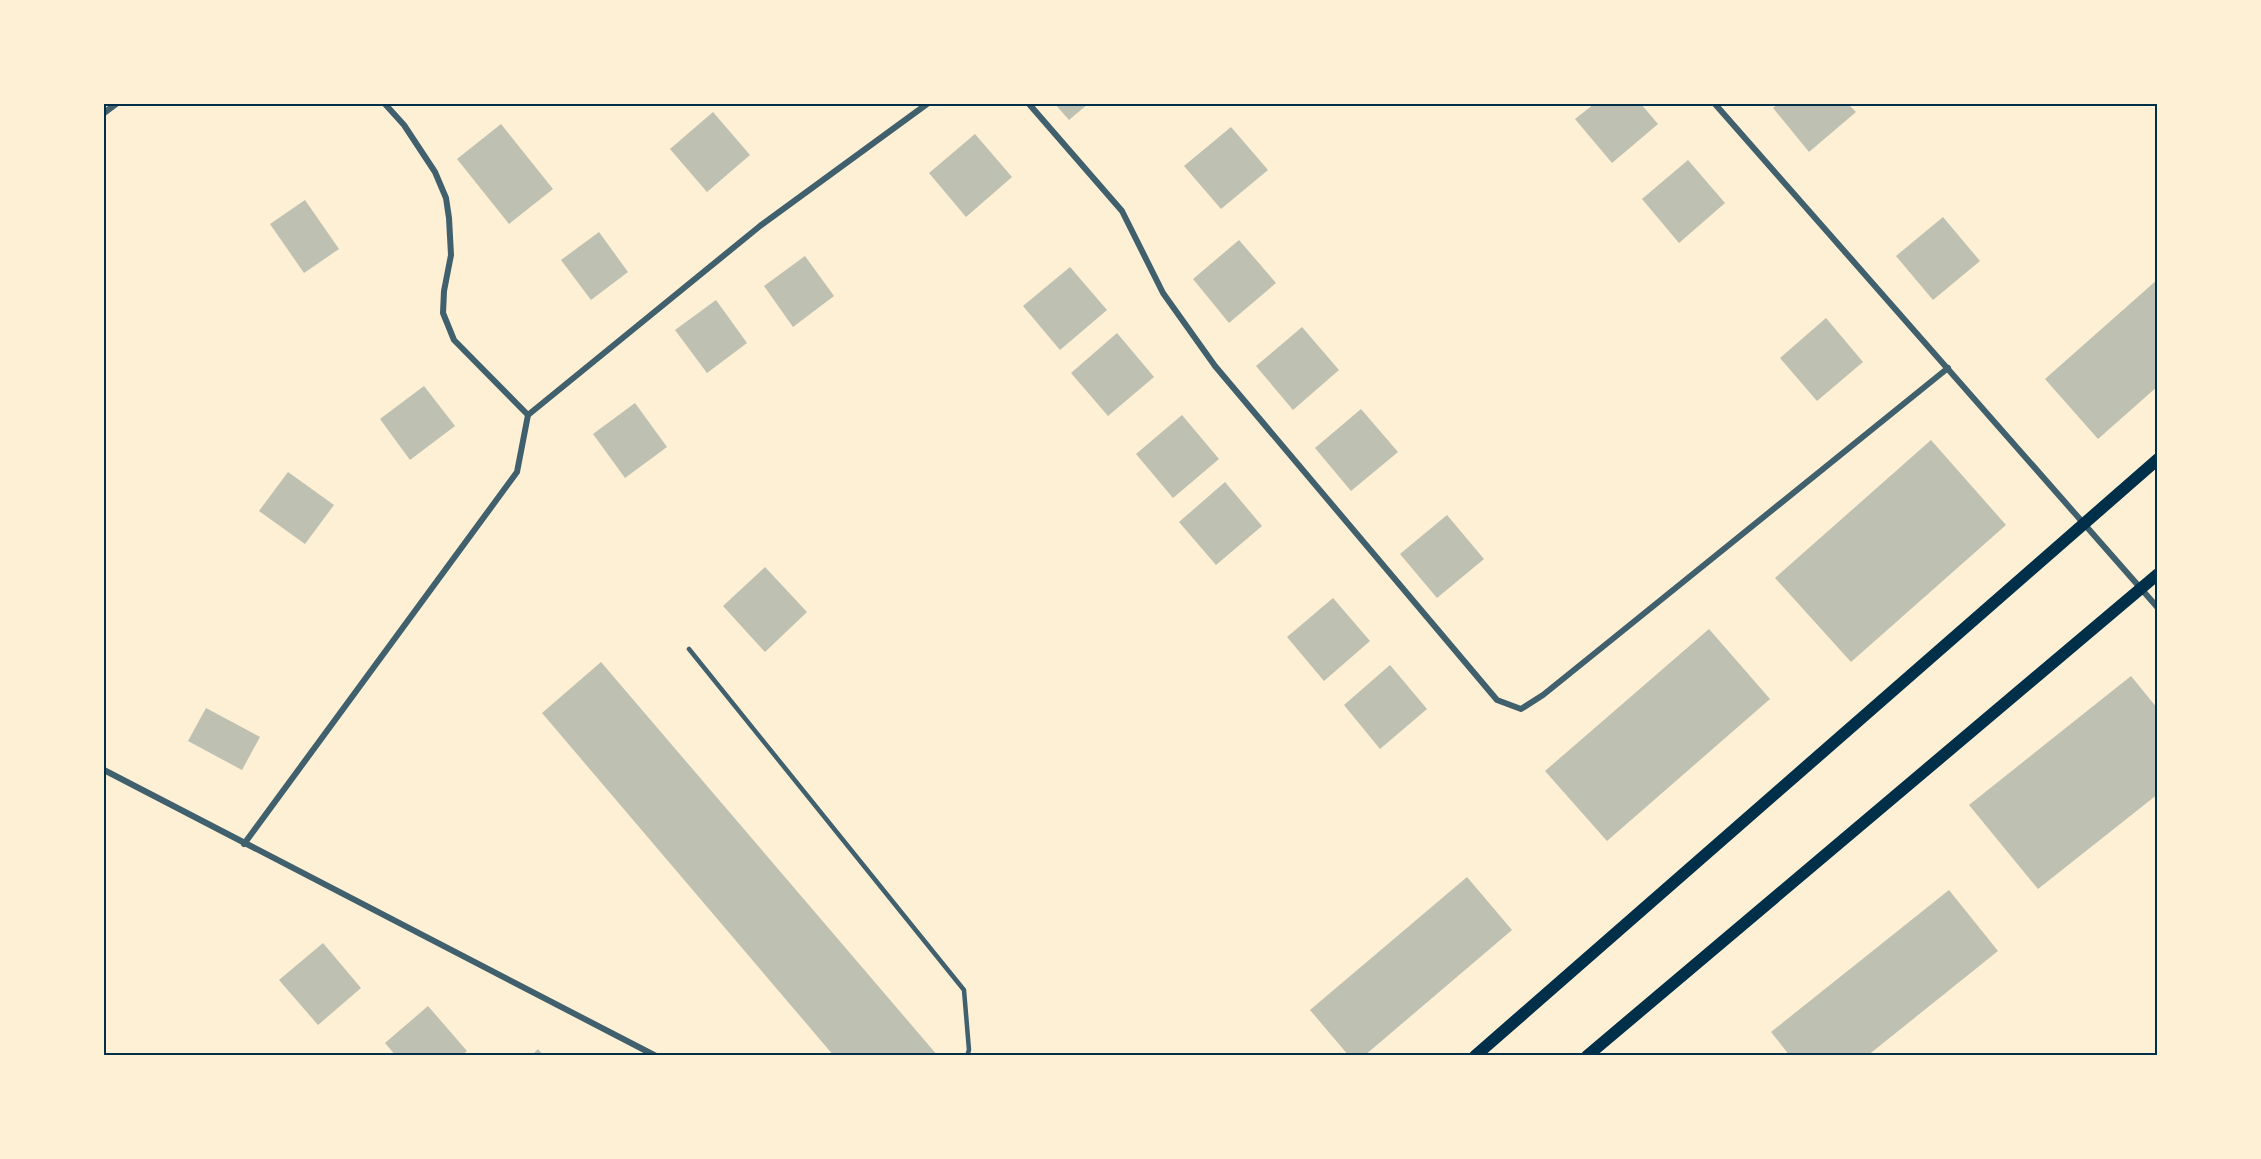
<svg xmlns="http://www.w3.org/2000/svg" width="2261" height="1159" viewBox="0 0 2261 1159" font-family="'PT Sans Narrow',sans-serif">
  <rect width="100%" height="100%" fill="#fdf0d5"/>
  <!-- building -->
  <g fill="#bec0b2">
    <polygon points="1055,104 1088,104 1069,120"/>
    <polygon points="1594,104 1641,104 1658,124 1612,163 1575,119"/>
    <polygon points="1778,104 1848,104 1856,112 1809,152 1773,108"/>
    <polygon points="713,112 750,155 707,192 670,149"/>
    <polygon points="501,124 553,189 509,224 457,159"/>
    <polygon points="1231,127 1268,170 1221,209 1184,166"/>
    <polygon points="975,134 1012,177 966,217 929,173"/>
    <polygon points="1688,160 1725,203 1679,243 1642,199"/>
    <polygon points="305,200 339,249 304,273 270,224"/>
    <polygon points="1943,217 1980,261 1933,300 1896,256"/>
    <polygon points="599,232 628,272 591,300 561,260"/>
    <polygon points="1239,240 1276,283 1229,323 1193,279"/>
    <polygon points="805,256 834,296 793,327 764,286"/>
    <polygon points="1070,267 1107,310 1060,350 1023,306"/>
    <polygon points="2158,279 2158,386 2098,439 2045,379"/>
    <polygon points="716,300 747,343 707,373 675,330"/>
    <polygon points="1826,318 1863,362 1817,401 1780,358"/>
    <polygon points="1302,327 1339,370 1293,410 1256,366"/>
    <polygon points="1117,333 1154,377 1108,416 1071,373"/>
    <polygon points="424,386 455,426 410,460 380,419"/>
    <polygon points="635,403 667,447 625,478 593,434"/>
    <polygon points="1361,409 1398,452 1351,491 1315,448"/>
    <polygon points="1182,415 1219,459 1173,498 1136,454"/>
    <polygon points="1931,440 2006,525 1851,662 1775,578"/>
    <polygon points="288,472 334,505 305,544 259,511"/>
    <polygon points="1225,482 1262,526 1216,565 1179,522"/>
    <polygon points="1447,515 1484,559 1437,598 1400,554"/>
    <polygon points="765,567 807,612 765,652 723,606"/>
    <polygon points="1333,598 1370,641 1324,681 1287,637"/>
    <polygon points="1709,629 1770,699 1607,841 1545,771"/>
    <polygon points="601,662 938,1056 834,1056 542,713"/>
    <polygon points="1390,665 1427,709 1380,749 1344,705"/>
    <polygon points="2131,676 2158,709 2158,794 2038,889 1969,805"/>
    <polygon points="206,708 260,737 242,770 188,741"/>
    <polygon points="1467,877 1512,930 1364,1056 1349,1056 1310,1010"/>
    <polygon points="1949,890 1998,951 1867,1056 1790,1056 1771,1032"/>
    <polygon points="323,943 361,988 318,1025 279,980"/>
    <polygon points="428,1006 467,1051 461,1056 396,1056 385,1043"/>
    <polygon points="538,1049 544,1056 531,1056"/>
  </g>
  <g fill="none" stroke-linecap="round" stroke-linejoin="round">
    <!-- service -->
    <polyline stroke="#3f606c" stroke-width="4.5" points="689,649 964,990 969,1050 967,1056"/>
    <!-- minor -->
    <g stroke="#3f606c" stroke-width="6">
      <polyline points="385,104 404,125 435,172 446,198 449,218 451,255 444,291 443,313 454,340 528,415"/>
      <polyline points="1029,104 1122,211 1163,293 1215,366 1497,700 1521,709 1543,695 1610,641 1948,368"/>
      <polyline points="1715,104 2158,608"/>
      <polyline points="104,113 116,104"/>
      <polyline points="104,770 656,1056"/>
      <polyline points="244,844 517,472 528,415 760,226 927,104"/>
    </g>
    <!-- secondary -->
    <g stroke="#003049" stroke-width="12">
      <polyline points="1475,1056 2158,459"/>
      <polyline points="1587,1056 2158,574"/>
    </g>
  </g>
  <!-- border -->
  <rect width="2261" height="1159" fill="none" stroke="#fdf0d5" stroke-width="210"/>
  <rect x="105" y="105" width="2051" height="949" fill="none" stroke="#003049" stroke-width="2"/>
</svg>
